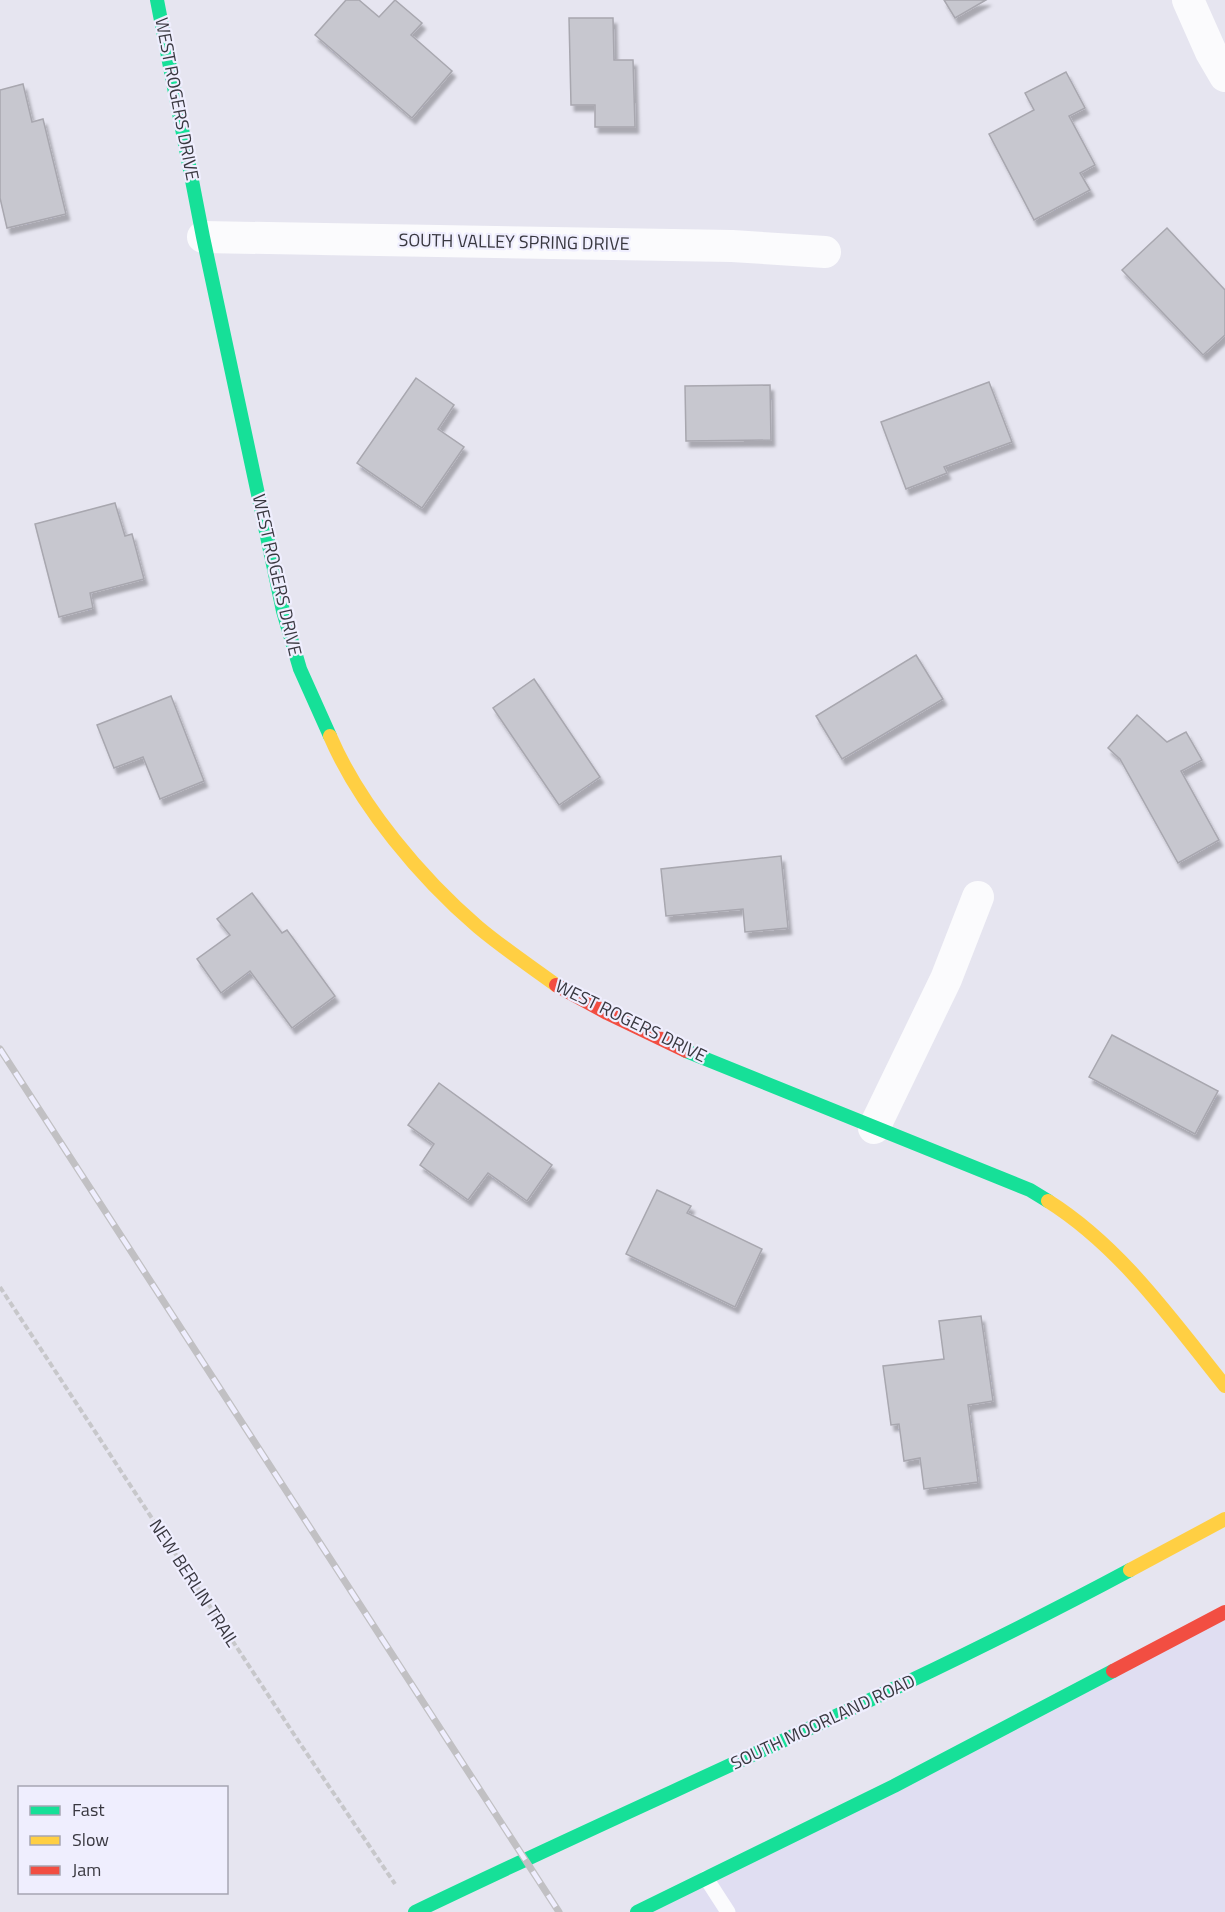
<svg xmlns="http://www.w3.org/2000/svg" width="1225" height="1912" viewBox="0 0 1225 1912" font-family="'Titillium Web',sans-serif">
  <defs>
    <filter id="shadow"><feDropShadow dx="3.5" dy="6" stdDeviation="1.5" flood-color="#0004"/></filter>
  </defs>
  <rect width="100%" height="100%" fill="#e6e5f0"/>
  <!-- built -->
  <polygon fill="#e0def2" points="1225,1612 1225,1912 637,1912"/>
  <!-- building -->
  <g fill="#c7c7cf" stroke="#a8a7af" stroke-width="1.5" filter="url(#shadow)">
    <polygon points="346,0 359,0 379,17 395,0 422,23 411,35 452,71 412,118 315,35"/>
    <polygon points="944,0 986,0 955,18"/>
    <polygon points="569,18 613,18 614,60 633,60 635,127 595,127 595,105 571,105"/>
    <polygon points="1066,72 1085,108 1069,116 1095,165 1080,173 1090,190 1034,220 989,134 1034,110 1025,93"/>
    <polygon points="23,84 32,122 43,119 66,214 7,228 0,198 0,90"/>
    <polygon points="1167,228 1225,290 1225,335 1203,355 1122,270"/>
    <polygon points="416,378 454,405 438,429 464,447 422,508 357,463"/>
    <polygon points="989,382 1012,442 944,467 947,473 906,489 881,422"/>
    <polygon points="770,385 771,440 686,441 685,386"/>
    <polygon points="115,503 125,536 132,534 144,579 90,593 93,608 59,617 35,524"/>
    <polygon points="916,655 943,699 842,759 816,716"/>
    <polygon points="534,679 600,777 559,805 493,708"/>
    <polygon points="171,696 204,781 160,799 143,757 114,768 97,725"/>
    <polygon points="1137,715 1167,742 1186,732 1202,760 1181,771 1219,840 1178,863 1120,759 1108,748"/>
    <polygon points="781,856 788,928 745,932 743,909 666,916 661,869"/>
    <polygon points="252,893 282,933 287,930 335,996 292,1028 250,971 221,993 197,959 230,935 217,919"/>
    <polygon points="1112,1035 1218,1091 1195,1134 1089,1077"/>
    <polygon points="439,1083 552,1165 527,1201 488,1173 468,1200 420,1165 434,1144 408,1125"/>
    <polygon points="657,1190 691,1206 687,1213 762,1249 735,1307 626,1254"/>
    <polygon points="981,1316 993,1401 968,1405 978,1482 924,1489 920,1458 904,1461 899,1424 891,1425 883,1366 944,1359 939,1321"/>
  </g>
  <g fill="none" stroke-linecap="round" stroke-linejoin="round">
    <!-- path -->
    <polyline stroke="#c7c7ca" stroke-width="4" stroke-dasharray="6 3" stroke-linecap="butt" points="0,1287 299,1742 395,1884"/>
    <!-- lane -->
    <polyline stroke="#fbfbfd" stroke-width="15" points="706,1878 728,1912"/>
    <!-- street -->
    <g stroke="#fbfbfd" stroke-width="32">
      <polyline points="1188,0 1211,52 1225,76"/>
      <polyline points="203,237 732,246 825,252"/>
      <polyline points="874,1128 946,979 978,897"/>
    </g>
    <!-- fast -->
    <g stroke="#16e098" stroke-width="14">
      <polyline points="157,0 203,237 283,611 300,669 330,736"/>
      <polyline points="686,1051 1030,1190 1048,1201"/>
      <path d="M415 1912C653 1797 897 1695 1130 1570"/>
      <polyline points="637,1912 894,1786 1113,1671"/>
    </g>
    <!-- slow -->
    <g stroke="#ffcf43" stroke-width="14">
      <path d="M330 736C360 806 421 878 478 927 503 948 530 966 556 985"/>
      <path d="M1048 1201C1121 1247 1172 1320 1225 1386"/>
      <polyline points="1130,1570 1225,1519"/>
    </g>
    <!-- jam -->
    <g stroke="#f24e42" stroke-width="14">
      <polyline points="556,985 607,1013 686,1051"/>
      <polyline points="1113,1671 1225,1612"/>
    </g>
    <!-- rail casing -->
    <g stroke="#c1c0c3" stroke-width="7">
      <polyline id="rail" points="0,1049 559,1912"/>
    </g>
    <!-- rail -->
    <use href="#rail" stroke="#efeefe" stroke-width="4.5" stroke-dasharray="14" stroke-linecap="butt"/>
  </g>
  <g text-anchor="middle" stroke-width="4.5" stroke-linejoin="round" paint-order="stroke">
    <!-- street labels -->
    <g font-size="18" fill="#393840" stroke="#efeefe">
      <text transform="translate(177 99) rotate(79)" y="6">WEST ROGERS DRIVE</text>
      <text transform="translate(514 242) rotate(1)" y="6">SOUTH VALLEY SPRING DRIVE</text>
      <text transform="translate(277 575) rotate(77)" y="6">WEST ROGERS DRIVE</text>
      <text transform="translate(631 1021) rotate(26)" y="6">WEST ROGERS DRIVE</text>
      <text transform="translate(194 1583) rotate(57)" y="6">NEW BERLIN TRAIL</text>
      <text transform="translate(823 1722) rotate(-25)" y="6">SOUTH MOORLAND ROAD</text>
    </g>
  </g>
  <!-- legend -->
  <rect x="18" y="1786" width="210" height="108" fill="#efeefe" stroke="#a6a5b2" stroke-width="1.5"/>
  <rect x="30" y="1806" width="30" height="9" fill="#16e098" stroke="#a6a5b2" stroke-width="1.5"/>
  <text x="72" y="1816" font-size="18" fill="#393840">Fast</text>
  <rect x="30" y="1836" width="30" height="9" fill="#ffcf43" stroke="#a6a5b2" stroke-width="1.5"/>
  <text x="72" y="1846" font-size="18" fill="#393840">Slow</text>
  <rect x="30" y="1866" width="30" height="9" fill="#f24e42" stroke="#a6a5b2" stroke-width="1.5"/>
  <text x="72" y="1876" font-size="18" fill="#393840">Jam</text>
</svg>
